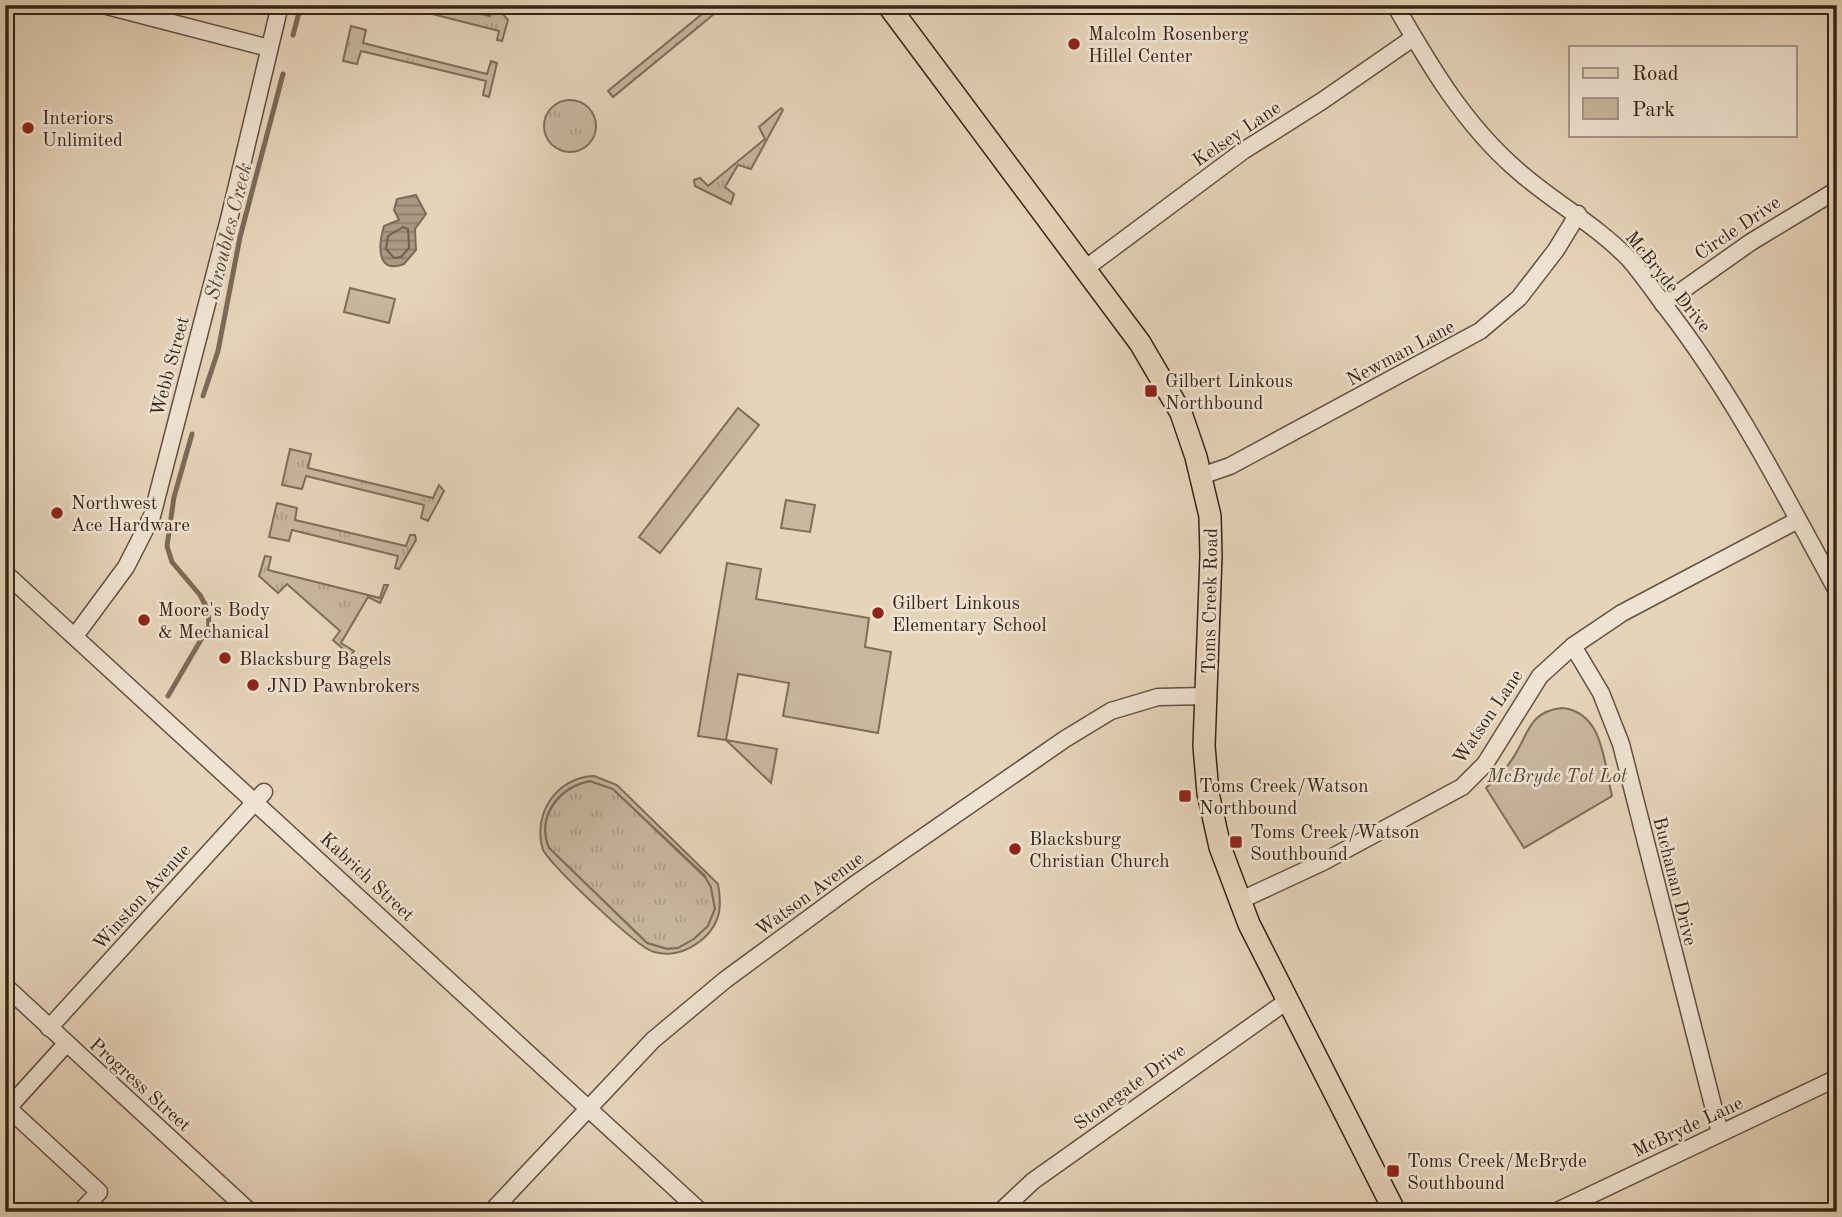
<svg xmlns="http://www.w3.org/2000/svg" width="1842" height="1217" viewBox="0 0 1842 1217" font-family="'Old Standard TT',serif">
  <defs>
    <pattern id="grass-tufts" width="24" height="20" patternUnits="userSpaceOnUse" patternTransform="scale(1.75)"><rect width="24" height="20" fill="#c8b69e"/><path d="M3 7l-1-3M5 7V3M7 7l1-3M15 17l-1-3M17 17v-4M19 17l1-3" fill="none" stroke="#ac9c87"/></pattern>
    <pattern id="water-rules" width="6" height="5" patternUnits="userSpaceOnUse" patternTransform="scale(1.75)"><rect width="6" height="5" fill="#aa9883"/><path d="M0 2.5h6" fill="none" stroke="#8b7c6a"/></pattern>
  </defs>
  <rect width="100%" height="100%" fill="#e6d4ba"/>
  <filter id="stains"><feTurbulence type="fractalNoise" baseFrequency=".00286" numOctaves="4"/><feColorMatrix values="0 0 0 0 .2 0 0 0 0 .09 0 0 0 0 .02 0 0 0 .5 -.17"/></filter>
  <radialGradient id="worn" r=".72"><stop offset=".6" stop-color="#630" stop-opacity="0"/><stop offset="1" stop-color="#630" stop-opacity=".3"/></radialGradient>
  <!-- grass -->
  <g fill="url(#grass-tufts)" stroke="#7f6d5a" stroke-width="2">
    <polygon points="397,5 444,5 490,16 495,5 508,20 502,41 497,40 499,31"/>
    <polygon points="713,5 725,5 613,97 608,91"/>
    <polygon points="351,26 366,30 363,43 487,74 491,61 497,63 489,97 483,95 486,81 361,51 357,64 343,61"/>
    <circle cx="570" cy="126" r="26"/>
    <polygon points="781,108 783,110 751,169 738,165 725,187 734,194 731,204 695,186 694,180 700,178 708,186 765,139 759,127"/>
    <polygon points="290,449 311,454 308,468 433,498 439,485 444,491 428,521 421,518 424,505 306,476 302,489 282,485"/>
    <polygon points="277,503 297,508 295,520 406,546 410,535 415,535 416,540 399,569 395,568 398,556 292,530 289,541 269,537"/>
    <polygon points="265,556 271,557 268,570 380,598 384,585 388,585 380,603 368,597 341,643 354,651 351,656 333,640 340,631 287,584 278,593 259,576"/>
    <polygon points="726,740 777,749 771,783"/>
    <path d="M590 781 613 789 707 879 711 887 715 909 708 926 694 939 678 948 667 949 647 943 549 848C536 816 559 788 590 781Z"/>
  </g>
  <!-- park -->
  <g fill="#c8b69e" stroke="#7f6d5a" stroke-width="2" fill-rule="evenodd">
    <polygon points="350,288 395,299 389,323 344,312"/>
    <polygon points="738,408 759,425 660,553 639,537"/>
    <polygon points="786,500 815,505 810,532 781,528"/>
    <polygon points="727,563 761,569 756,599 869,618 865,647 891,652 878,733 783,716 789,683 738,674 726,740 698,736"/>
    <path d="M1562 708C1604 712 1604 764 1612 796L1524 848 1486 788C1497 778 1509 766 1516 753 1529 731 1531 711 1562 708Z"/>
    <path d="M594 776 617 785 718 884C722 906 721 922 704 938 689 951 673 957 654 952 636 947 554 868 543 850 532 815 556 777 594 776ZM590 781 613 789 704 875 711 887 715 909 708 926 694 939 678 948 667 949 647 943 549 848C536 817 558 787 590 781Z"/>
  </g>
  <!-- water -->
  <path fill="url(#water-rules)" stroke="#7c6a58" stroke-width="2" d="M416 195 426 214 415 229 416 250 404 264C375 275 379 243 384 226L399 220 394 210 397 199Z"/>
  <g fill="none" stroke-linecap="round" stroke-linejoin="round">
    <!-- shore -->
    <polygon stroke="#705e4d" stroke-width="2" points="403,227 408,229 409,248 401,257 394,258 386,249 388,236"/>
    <!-- stream -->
    <g stroke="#7c6a58" stroke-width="5">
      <polyline points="293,35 301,5"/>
      <polyline points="203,396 218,351 240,237 283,74"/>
      <polyline points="168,696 209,626 208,610 200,595 172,562 167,546 174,497 192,434"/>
    </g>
    <!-- minor casing -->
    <g stroke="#625040" stroke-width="19">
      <g id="minor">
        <polyline points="103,5 269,48"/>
        <path d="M1395 5C1430 66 1464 124 1517 170 1553 202 1595 224 1629 259 1643 275 1655 293 1668 310 1735 397 1784 494 1837 591"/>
        <polyline points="1086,268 1243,151 1322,101 1413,38"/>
        <polyline points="1663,304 1751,242 1837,190"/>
        <polyline points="1201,476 1230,466 1480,331 1519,298 1556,250 1578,214"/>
        <polyline points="5,573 701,1212"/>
        <polyline points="75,636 126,567 152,516 229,219 280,5"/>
        <polyline points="1573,646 1601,693 1621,744 1720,1133"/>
        <polyline points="1239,901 1323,862 1462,787 1485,764 1540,676 1573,646 1622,613 1798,520"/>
        <polyline points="5,986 250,1212"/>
        <polyline points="49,1028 264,792"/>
        <polyline points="66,1044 8,1108 99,1192 80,1212"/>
        <polyline points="491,1212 653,1040 725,980 861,880 1065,739 1111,711 1158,697 1207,696"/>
        <polyline points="1000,1212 1033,1181 1287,1001"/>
        <polyline points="1555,1212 1837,1078"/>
      </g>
    </g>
    <!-- major casing -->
    <g stroke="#362417" stroke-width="24">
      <polyline id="major" points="888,5 1140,343 1181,413 1196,457 1210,516 1211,556 1204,746 1208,793 1220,847 1249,924 1395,1212"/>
    </g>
    <!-- minor -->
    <use href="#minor" stroke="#efe3d2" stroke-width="16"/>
    <!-- major -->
    <use href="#major" stroke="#e6d4ba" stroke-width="21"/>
  </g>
  <!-- markers -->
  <g fill="#8f2418" stroke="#efe3d2" stroke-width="2.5">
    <circle cx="1074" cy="44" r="7"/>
    <circle cx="28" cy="128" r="7"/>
    <rect x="1144" y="384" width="14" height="14" rx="3.5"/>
    <circle cx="57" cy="513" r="7"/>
    <circle cx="878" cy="613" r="7"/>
    <circle cx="144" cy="620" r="7"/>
    <circle cx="225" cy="658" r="7"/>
    <circle cx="253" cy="685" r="7"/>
    <rect x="1178" y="789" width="14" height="14" rx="3.5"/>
    <rect x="1229" y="835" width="14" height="14" rx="3.5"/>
    <circle cx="1015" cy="849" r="7"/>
    <rect x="1386" y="1164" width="14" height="14" rx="3.5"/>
  </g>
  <g text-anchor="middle" stroke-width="5" stroke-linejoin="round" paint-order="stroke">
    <!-- poi labels -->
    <g font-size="19" fill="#362417" stroke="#efe3d2" text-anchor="start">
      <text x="1088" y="40">Malcolm Rosenberg<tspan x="1088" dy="22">Hillel Center</tspan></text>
      <text x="42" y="124">Interiors<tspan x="42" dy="22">Unlimited</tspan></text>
      <text x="1165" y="387">Gilbert Linkous<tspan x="1165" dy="22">Northbound</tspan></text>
      <text x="71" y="509">Northwest<tspan x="71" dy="22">Ace Hardware</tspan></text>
      <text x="892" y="609">Gilbert Linkous<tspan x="892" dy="22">Elementary School</tspan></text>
      <text x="158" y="616">Moore's Body<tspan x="158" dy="22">&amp; Mechanical</tspan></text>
      <text x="239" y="665">Blacksburg Bagels</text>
      <text x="267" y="692">JND Pawnbrokers</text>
      <text x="1199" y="792">Toms Creek/Watson<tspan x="1199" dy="22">Northbound</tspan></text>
      <text x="1250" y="838">Toms Creek/Watson<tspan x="1250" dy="22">Southbound</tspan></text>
      <text x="1029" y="845">Blacksburg<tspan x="1029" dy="22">Christian Church</tspan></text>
      <text x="1407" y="1167">Toms Creek/McBryde<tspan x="1407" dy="22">Southbound</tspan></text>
    </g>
    <!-- street labels -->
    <g font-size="19" fill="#362417" stroke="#efe3d2">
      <text transform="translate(1236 133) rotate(-34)" y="7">Kelsey Lane</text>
      <text transform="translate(1737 227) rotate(-34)" y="7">Circle Drive</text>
      <text transform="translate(1669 281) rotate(51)" y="7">McBryde Drive</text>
      <text transform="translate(1400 352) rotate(-28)" y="7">Newman Lane</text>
      <text transform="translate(169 366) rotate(-75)" y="7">Webb Street</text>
      <text transform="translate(1209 601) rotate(-89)" y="7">Toms Creek Road</text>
      <text transform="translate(1487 716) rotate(-56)" y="7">Watson Lane</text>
      <text transform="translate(368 876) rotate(43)" y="7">Kabrich Street</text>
      <text transform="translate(1676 881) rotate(76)" y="7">Buchanan Drive</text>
      <text transform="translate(809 893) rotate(-36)" y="7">Watson Avenue</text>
      <text transform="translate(141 896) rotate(-48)" y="7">Winston Avenue</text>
      <text transform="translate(141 1084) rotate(42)" y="7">Progress Street</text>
      <text transform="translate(1129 1086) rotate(-36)" y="7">Stonegate Drive</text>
      <text transform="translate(1687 1126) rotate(-25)" y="7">McBryde Lane</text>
    </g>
    <!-- park labels -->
    <g font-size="19" font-style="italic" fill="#5a4839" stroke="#efe3d2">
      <text x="1557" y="782">McBryde Tot Lot</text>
    </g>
    <!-- water labels -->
    <g font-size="21" font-style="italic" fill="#594737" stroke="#efe3d2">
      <text transform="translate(228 231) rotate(-76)" y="7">Stroubles Creek</text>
    </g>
  </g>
  <!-- margin -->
  <rect width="1842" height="1217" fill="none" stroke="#e6d4ba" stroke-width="28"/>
  <rect x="7" y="7" width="1828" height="1203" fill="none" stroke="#362417" stroke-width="3.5"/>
  <rect x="14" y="14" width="1814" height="1189" fill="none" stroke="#362417" stroke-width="2"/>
  <!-- legend -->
  <rect x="1569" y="46" width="228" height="91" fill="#efe3d2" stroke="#a59787" stroke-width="2"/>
  <rect x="1583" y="68" width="35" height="10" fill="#e6d4ba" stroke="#a59787" stroke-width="2"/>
  <text x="1632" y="80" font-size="21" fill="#362417">Road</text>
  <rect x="1583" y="98" width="35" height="21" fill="#c8b69e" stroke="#a59787" stroke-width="2"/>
  <text x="1632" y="116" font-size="21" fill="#362417">Park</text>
  <rect width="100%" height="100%" filter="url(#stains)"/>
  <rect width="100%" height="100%" fill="url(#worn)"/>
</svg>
